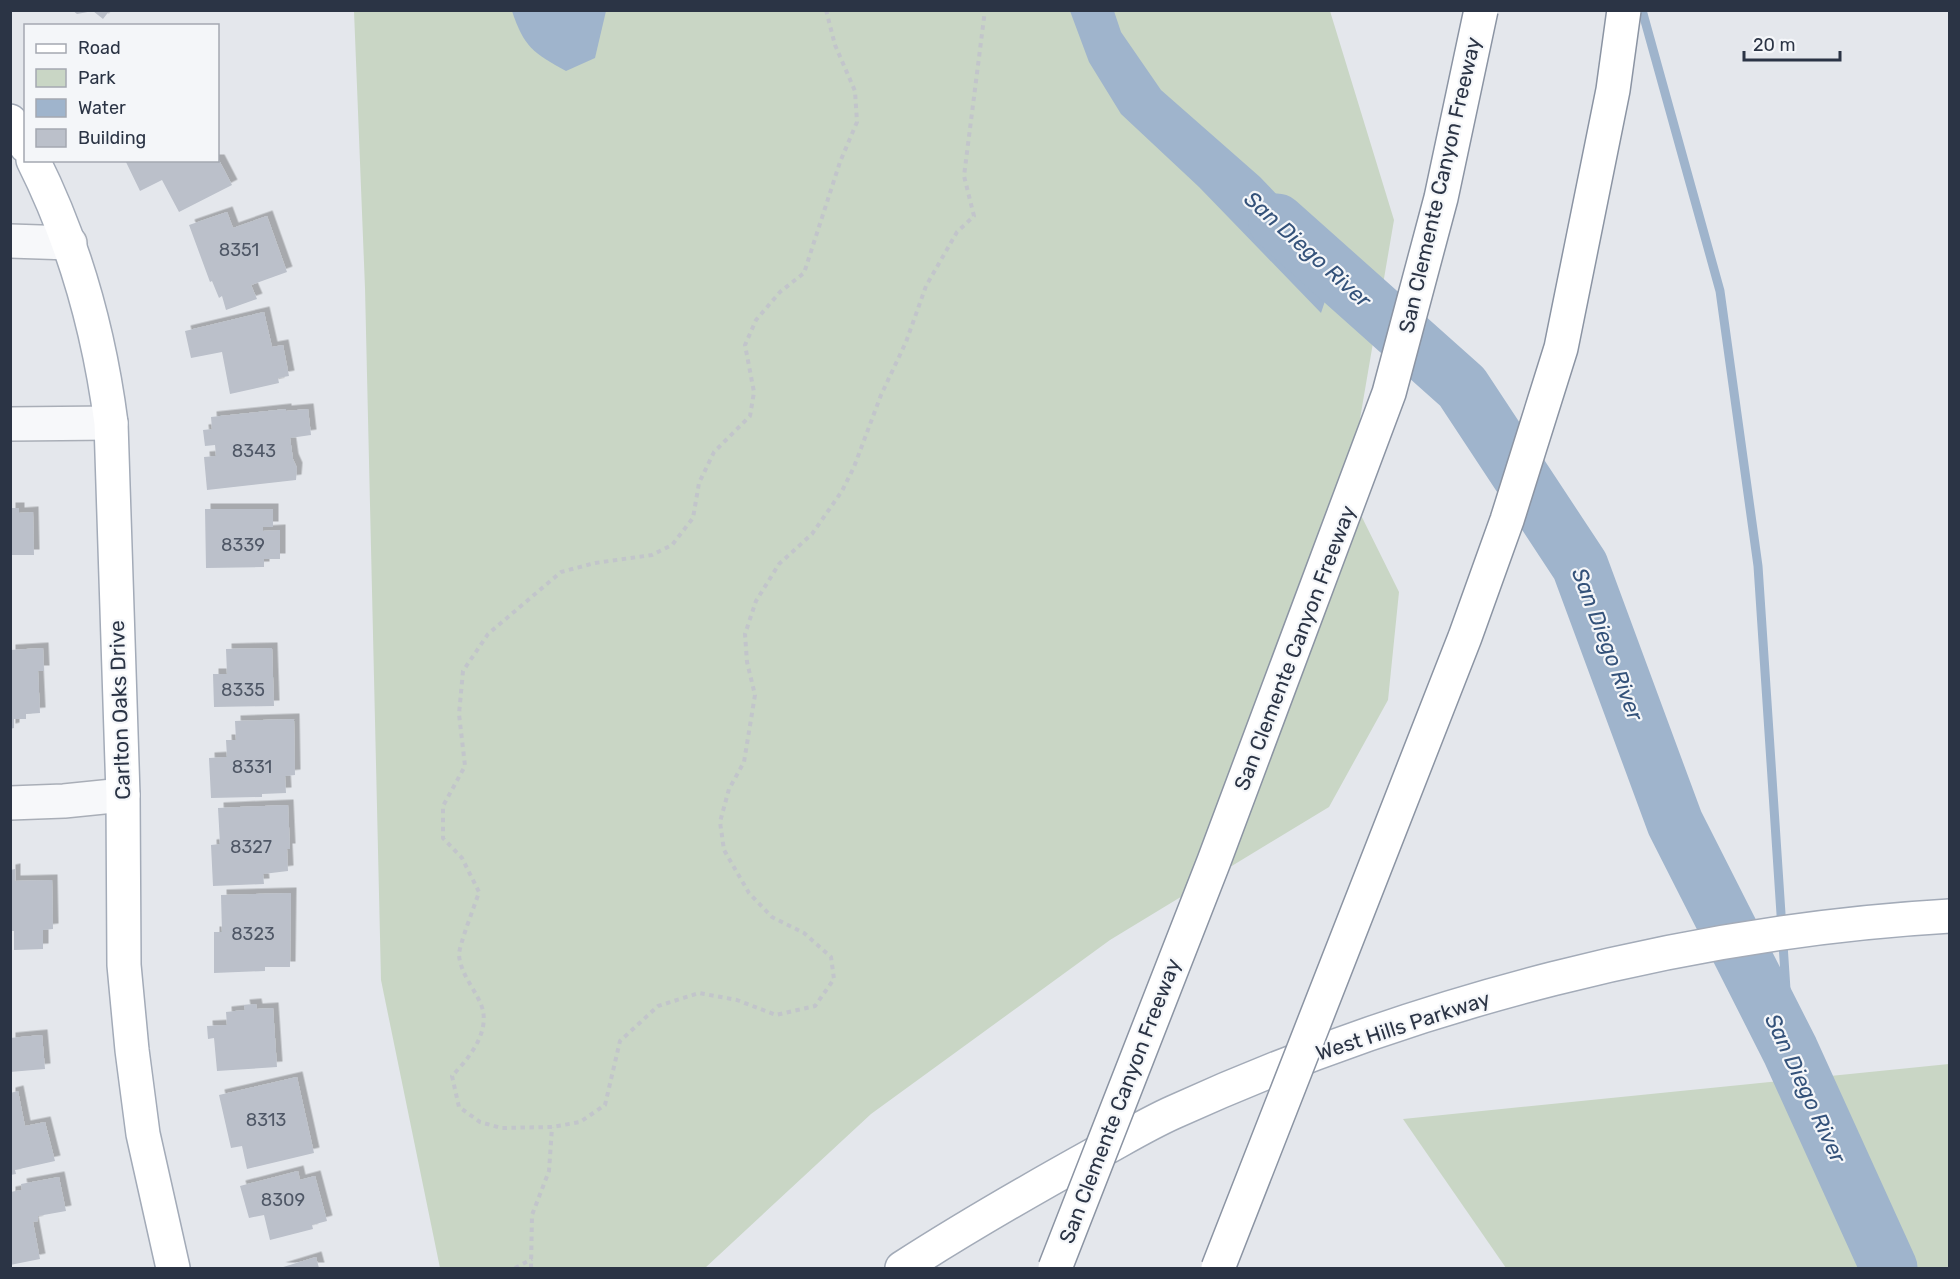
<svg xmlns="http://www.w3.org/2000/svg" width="1960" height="1279" viewBox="0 0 1960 1279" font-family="Rubik,sans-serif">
  <defs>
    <filter id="shadow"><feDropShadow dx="5.5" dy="-5.5" stdDeviation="0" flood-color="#0004"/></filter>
  </defs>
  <rect width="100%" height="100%" fill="#e4e7ec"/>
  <!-- green -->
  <g fill="#c9d6c5">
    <polygon points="354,11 1330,11 1394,220 1348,489 1399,592 1388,700 1329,807 1110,940 871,1114 705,1268 440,1268 381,980 365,288"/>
    <polygon points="1949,1064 1949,1268 1506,1268 1403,1119"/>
  </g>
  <!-- water -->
  <g fill="#9fb4cc">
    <path d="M512 11H606L595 58 566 71C533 53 524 47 512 11Z"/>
    <polygon points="1070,11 1114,11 1121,32 1161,90 1260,177 1339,259 1321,313 1199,187 1121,114 1089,62"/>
  </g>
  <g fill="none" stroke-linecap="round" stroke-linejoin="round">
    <!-- stream -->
    <polyline stroke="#9fb4cc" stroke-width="9" points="1642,10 1720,291 1758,566 1790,1050"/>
    <!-- river -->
    <polyline stroke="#9fb4cc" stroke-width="57" points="1277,222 1462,387 1580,566 1675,823 1790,1050 1889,1268"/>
  </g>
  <!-- building -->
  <g fill="#bbc0ca" filter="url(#shadow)">
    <polygon points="72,10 110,10 103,19 93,11 77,14"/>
    <polygon points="125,160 219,160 232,185 179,212 162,180 140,191"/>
    <polygon points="227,212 233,228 267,216 287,272 251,285 257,299 226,310 222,296 219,298 212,281 210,282 189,225"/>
    <polygon points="264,312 272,347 283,345 289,376 278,378 279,383 230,394 222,352 191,358 185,331"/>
    <polygon points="286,409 286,411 308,409 311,435 290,438 293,459 297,468 296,480 207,490 204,457 216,456 215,445 205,446 203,430 212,429 211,417"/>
    <polygon points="10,508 19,508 19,513 33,512 34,555 10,555"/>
    <polygon points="205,509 273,509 273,527 263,527 263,531 280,530 280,559 264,559 264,567 206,568"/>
    <polygon points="43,648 44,671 38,671 40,713 26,714 26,719 14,719 14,728 10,729 10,650"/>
    <polygon points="272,648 274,706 214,707 213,674 227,674 226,649"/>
    <polygon points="294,719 295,775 285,776 286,793 262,794 262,797 211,798 209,758 227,757 226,740 236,740 235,721"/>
    <polygon points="288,805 290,849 287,849 288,871 263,874 264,884 213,886 211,845 220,844 218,808"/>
    <polygon points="15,869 15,881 52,880 53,929 43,930 43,949 14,950 14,931 10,931 10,870"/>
    <polygon points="291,893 290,967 265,967 265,971 214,973 214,932 222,932 221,895"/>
    <polygon points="256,1004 257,1009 273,1008 277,1067 217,1071 214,1038 208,1039 207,1026 227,1025 226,1012 245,1010 244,1005"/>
    <polygon points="42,1035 45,1069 10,1072 10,1038"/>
    <polygon points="297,1077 314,1153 247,1169 242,1146 231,1148 219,1095"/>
    <polygon points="18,1091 25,1126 45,1122 55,1161 15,1170 16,1174 10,1175 10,1093"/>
    <polygon points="298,1171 300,1180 315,1176 327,1221 312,1225 313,1229 270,1240 264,1215 249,1218 240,1186"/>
    <polygon points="59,1177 66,1211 38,1216 38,1221 33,1222 40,1259 10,1265 10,1192 22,1190 21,1184"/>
    <polygon points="316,1257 319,1268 280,1268"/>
  </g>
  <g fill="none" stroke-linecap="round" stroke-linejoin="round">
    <!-- minor casing -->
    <g stroke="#a9aeb7" stroke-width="36">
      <g id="minor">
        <polyline points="10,241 70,243"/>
        <polyline points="10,424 111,423"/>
        <polyline points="10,803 64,801 123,795"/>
      </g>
    </g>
    <!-- major casing -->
    <g stroke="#a3abb8" stroke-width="36">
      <g id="major">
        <polyline points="10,121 26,146"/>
        <path d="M33 160C75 244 99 330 111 423L123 795 124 965 132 1050 143 1134 173 1268"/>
        <path d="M902 1268C964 1228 1030 1190 1095 1154 1121 1140 1147 1124 1174 1112 1413 1003 1687 931 1950 916"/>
      </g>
    </g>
    <!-- path -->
    <g stroke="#c2c5cb" stroke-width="4" stroke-dasharray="4.5 4.5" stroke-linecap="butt">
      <path d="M826 10 835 45 855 91 857 122 840 162 804 273 780 292 756 320 745 345 754 392 750 416 714 452 699 483 693 518 672 545 652 555 595 563 561 572 488 634 463 671 459 714 465 766 443 806V838L462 858 479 892C475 905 459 945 459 955 461 977 479 993 483 1011 488 1036 467 1060 452 1076L459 1107 480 1122 501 1128 552 1127 580 1122 605 1105 620 1041 658 1006 699 993 737 1000 776 1015 815 1006 834 979 831 957 804 933 772 917 749 893 724 850 720 822 729 789 744 762 755 695 747 662 745 634 756 601 779 564 812 534 842 491 854 467 881 395 906 342 926 286 957 232 974 216 964 176 985 10"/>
      <polyline points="515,1268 532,1259"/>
      <polyline points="531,1268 532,1215 549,1171 552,1127"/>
    </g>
    <!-- minor -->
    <use href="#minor" stroke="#f7f8fa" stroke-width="33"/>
    <!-- major -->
    <use href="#major" stroke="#fff" stroke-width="33"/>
    <!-- highway-bridge casing -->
    <g stroke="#8b94a3" stroke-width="36" stroke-linecap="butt">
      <g id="highway-bridge">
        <polyline points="1055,1268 1214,861 1389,393 1441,198 1481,10"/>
        <polyline points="1218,1268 1465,637 1507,520 1561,348 1613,90 1624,10"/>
      </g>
    </g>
    <!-- highway-bridge -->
    <use href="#highway-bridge" stroke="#fff" stroke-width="33"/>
  </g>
  <g text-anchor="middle" stroke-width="4.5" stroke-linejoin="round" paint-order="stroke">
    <!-- number labels -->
    <g font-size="18" fill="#4f5766">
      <text x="239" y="256">8351</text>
      <text x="254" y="457">8343</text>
      <text x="243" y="551">8339</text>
      <text x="243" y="696">8335</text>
      <text x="252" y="773">8331</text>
      <text x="251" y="853">8327</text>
      <text x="253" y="940">8323</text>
      <text x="266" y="1126">8313</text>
      <text x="283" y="1206">8309</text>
    </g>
    <!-- street labels -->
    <g font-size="21" fill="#2b3445" stroke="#f4f6f9">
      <text transform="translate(1440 185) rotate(-77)" y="7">San Clemente Canyon Freeway</text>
      <text transform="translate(1295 648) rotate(-69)" y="7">San Clemente Canyon Freeway</text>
      <text transform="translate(120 710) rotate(-92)" y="7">Carlton Oaks Drive</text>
      <text transform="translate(1403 1026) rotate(-18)" y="7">West Hills Parkway</text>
      <text transform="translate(1120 1101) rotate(-69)" y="7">San Clemente Canyon Freeway</text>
    </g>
    <!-- water labels -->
    <g font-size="22" font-style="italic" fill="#34527a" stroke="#f4f6f9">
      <text transform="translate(1308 249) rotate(42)" y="8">San Diego River</text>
      <text transform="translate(1608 644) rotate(69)" y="8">San Diego River</text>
      <text transform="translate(1806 1088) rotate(65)" y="8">San Diego River</text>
    </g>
  </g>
  <!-- border -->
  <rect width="1960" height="1279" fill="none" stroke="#2b3445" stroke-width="24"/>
  <!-- legend -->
  <rect x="24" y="24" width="195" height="138" fill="#f4f6f9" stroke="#a4a8b1" stroke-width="1.5"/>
  <rect x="36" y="44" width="30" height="9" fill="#ffffff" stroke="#a4a8b1" stroke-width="1.5"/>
  <text x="78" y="54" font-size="18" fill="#2b3445">Road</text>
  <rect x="36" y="69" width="30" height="18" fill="#c9d6c5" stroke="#a4a8b1" stroke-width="1.5"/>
  <text x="78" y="84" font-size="18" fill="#2b3445">Park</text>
  <rect x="36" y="99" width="30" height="18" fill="#9fb4cc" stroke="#a4a8b1" stroke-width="1.5"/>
  <text x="78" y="114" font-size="18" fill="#2b3445">Water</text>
  <rect x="36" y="129" width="30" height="18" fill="#bbc0ca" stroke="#a4a8b1" stroke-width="1.5"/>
  <text x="78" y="144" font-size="18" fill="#2b3445">Building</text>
  <!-- scale -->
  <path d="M1744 51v9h96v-9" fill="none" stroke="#2b3445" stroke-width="3"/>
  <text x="1753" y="51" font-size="18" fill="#2b3445" stroke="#f4f6f9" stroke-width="4.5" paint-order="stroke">20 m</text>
</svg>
